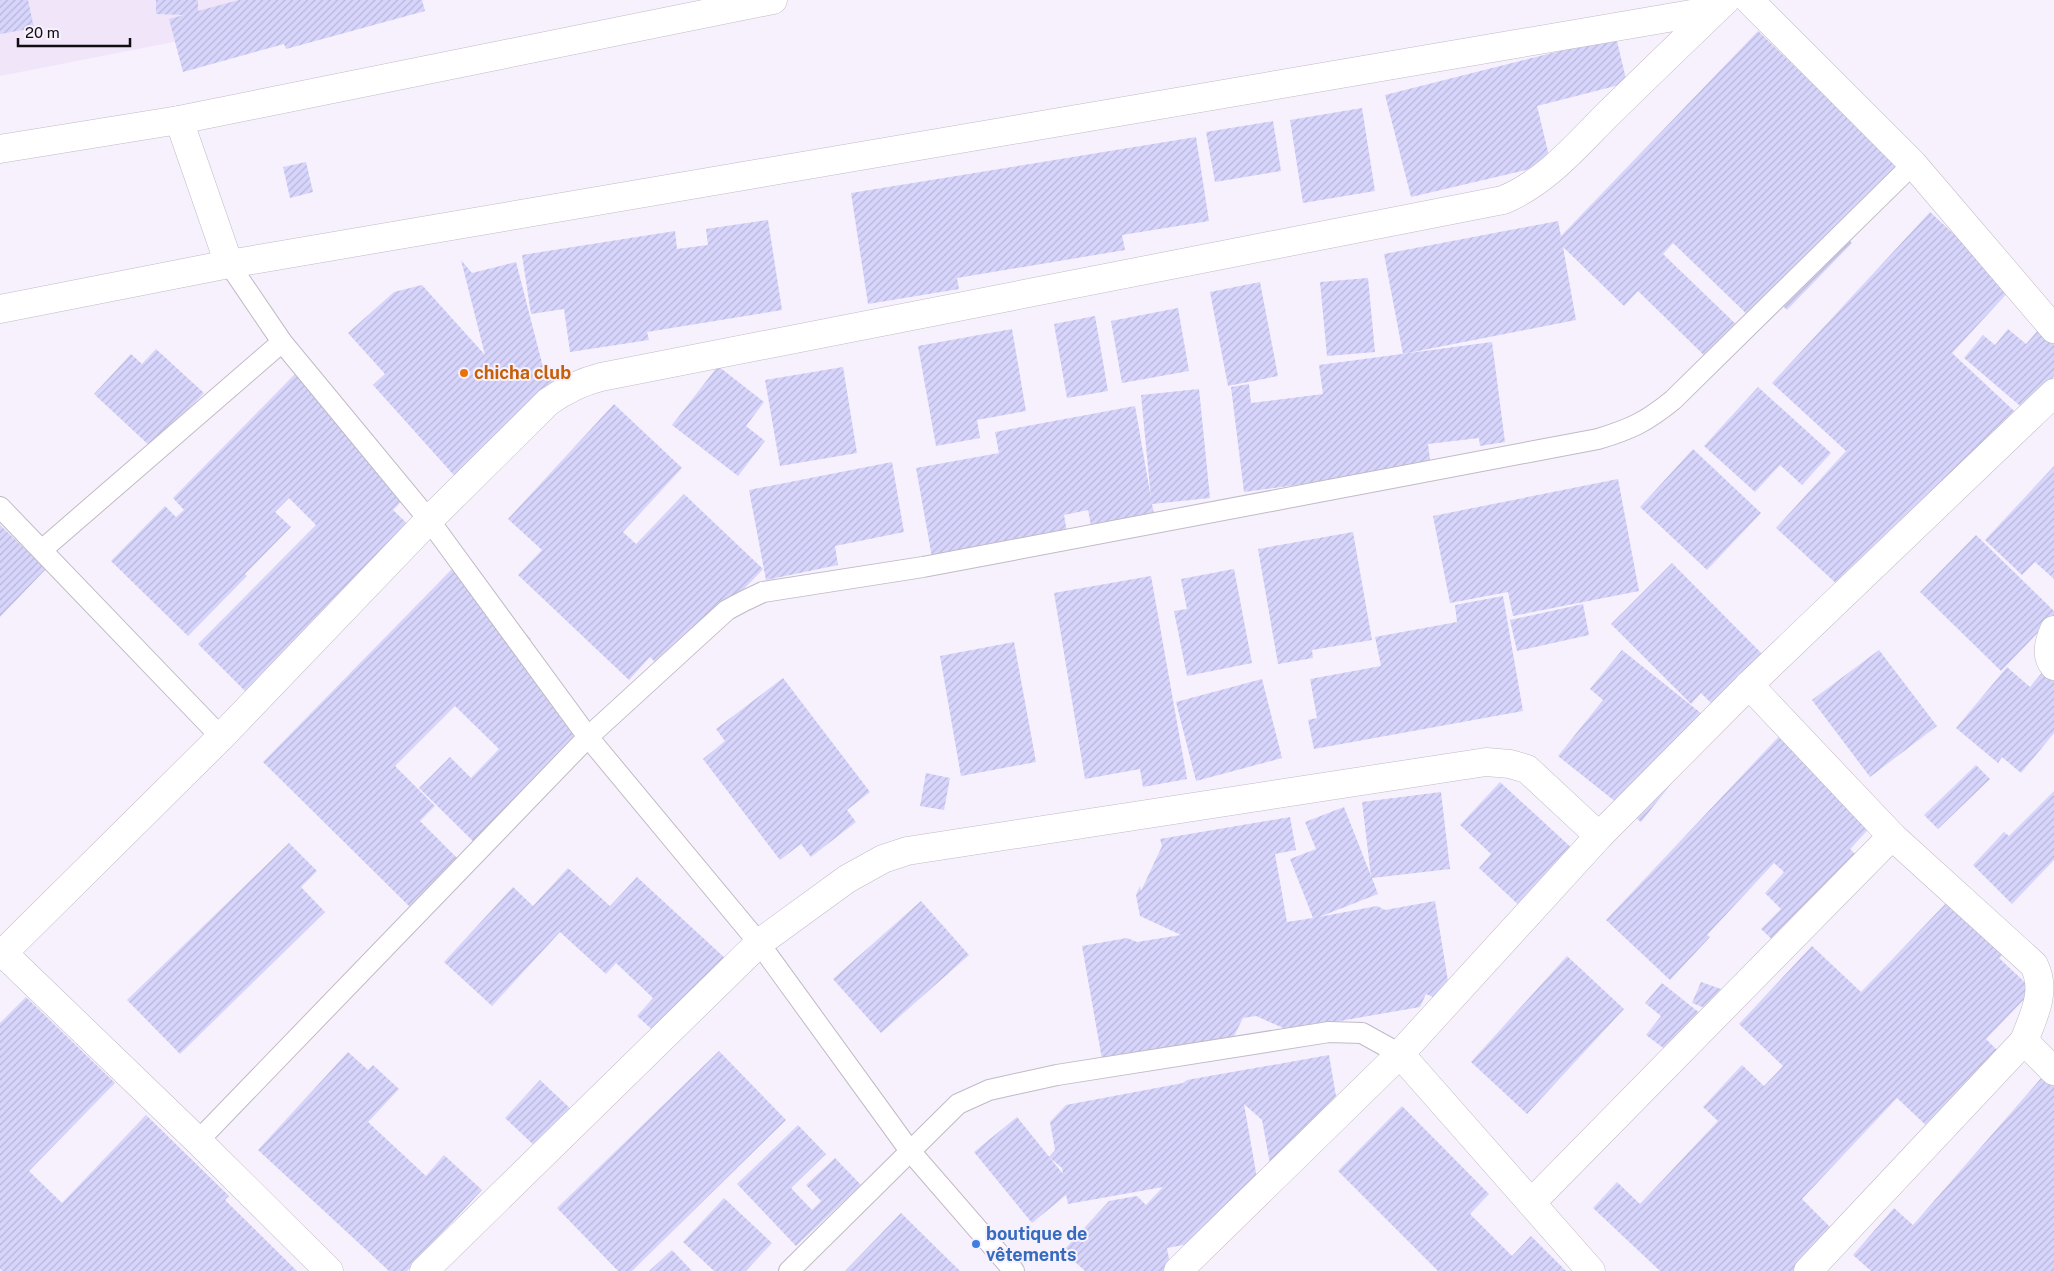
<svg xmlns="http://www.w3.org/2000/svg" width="2054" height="1271" viewBox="0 0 2054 1271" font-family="'Public Sans',sans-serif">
  <defs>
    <pattern id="building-hatch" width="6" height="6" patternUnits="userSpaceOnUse" patternTransform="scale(1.25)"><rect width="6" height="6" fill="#d7d5fc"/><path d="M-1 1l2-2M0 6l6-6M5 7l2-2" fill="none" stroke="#b8b6d7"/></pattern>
  </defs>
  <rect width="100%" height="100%" fill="#f7f0fd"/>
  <!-- built -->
  <polygon fill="#f0e5f9" points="0,0 387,0 0,76"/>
  <!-- building -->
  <g fill="url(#building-hatch)">
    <polygon points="0,0 28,0 34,28 0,34"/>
    <polygon points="156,0 198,0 198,11 239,0 422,0 425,11 286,49 284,44 183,72 169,19 184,15 156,14"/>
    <polygon points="1758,31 1910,178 1850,241 1852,243 1787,310 1774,297 1752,319 1673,243 1663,254 1743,331 1712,363 1638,291 1624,306 1563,247 1576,320 1403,354 1384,254 1558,221 1561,236"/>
    <polygon points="1616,37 1627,83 1537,106 1551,164 1411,197 1385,95"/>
    <polygon points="1362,108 1375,191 1303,203 1290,120"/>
    <polygon points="1273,121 1281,171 1215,182 1206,132"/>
    <polygon points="1196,137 1209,221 1122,235 1125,250 957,278 959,289 868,304 851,193"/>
    <polygon points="306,162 313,192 290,198 283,167"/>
    <polygon points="1930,212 2012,288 1952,353 2026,422 1853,599 1776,528 1846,451 1772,383"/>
    <polygon points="768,220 782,310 647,332 649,340 570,352 564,309 531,314 522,255 675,231 677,249 708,245 706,229"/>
    <polygon points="461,260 472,273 516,262 544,371 560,389 460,482 373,385 385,374 348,333 394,292 422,285 485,355"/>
    <polygon points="1368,278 1375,352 1327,356 1320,282"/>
    <polygon points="1260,282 1278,376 1228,386 1210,292"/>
    <polygon points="1178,308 1189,371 1122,383 1111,321"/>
    <polygon points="1095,316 1108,391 1067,398 1054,324"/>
    <polygon points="1012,329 1026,411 977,420 980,438 936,446 918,346"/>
    <polygon points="2008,329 2026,344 2039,329 2054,342 2054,376 2025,410 1964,358 1983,335 1995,345"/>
    <polygon points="1492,342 1505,442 1480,446 1479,438 1428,444 1431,467 1244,492 1231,387 1249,384 1251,403 1323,394 1319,365"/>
    <polygon points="156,349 204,393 152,448 94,394 131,354 142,364"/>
    <polygon points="718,366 764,402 746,426 765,441 738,476 672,425"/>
    <polygon points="843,367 857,453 780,466 765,380"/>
    <polygon points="296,373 413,489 393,510 416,532 250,696 198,644 316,525 289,498 275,512 291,527 245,574 247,576 188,636 111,561 165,506 176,517 184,510 173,498"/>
    <polygon points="1758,387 1831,453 1802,485 1780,465 1755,492 1704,446"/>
    <polygon points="1199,389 1210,498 1152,504 1155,518 1092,530 1088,510 1064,515 1068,538 933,563 916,468 999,453 995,432 1135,406 1151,498 1141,395"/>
    <polygon points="614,404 682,468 623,532 636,544 684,494 763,569 665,672 650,657 629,680 518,575 542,550 508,519"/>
    <polygon points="1693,449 1761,513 1707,570 1640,507"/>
    <polygon points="892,462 904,532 835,546 838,565 766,580 749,490"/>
    <polygon points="2054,466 2054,579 2035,562 2022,575 1985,540"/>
    <polygon points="1618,479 1639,591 1513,616 1508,592 1450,603 1433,516"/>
    <polygon points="0,525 46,569 0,617"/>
    <polygon points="1353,532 1372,640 1312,650 1313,658 1278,664 1258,549"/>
    <polygon points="1976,535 2054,611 2054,616 2001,671 1920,592"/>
    <polygon points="1672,563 1776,668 1726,718 1701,693 1691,704 1611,624"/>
    <polygon points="456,565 531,639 521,648 590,734 479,847 419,788 450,757 471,778 499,749 455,706 395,766 435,806 420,821 457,858 410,907 263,762"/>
    <polygon points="1234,569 1252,663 1187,676 1174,611 1187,609 1181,579"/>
    <polygon points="1151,576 1187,779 1143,787 1140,769 1085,779 1054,593"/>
    <polygon points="1503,596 1523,711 1314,749 1308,720 1317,718 1310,679 1381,666 1375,637 1457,622 1455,605"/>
    <polygon points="1583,604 1589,635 1517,651 1510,620"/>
    <polygon points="1014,642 1036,762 961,776 940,656"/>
    <polygon points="1622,650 1717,726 1641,822 1558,756 1603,700 1590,689"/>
    <polygon points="1879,650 1937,726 1870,777 1812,700"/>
    <polygon points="2050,663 2054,666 2054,733 2021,773 2002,757 1998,763 1956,728 2007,667 2030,687"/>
    <polygon points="783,678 870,792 847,810 856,822 811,857 801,844 780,860 703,759 725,741 716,729"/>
    <polygon points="1262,679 1282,758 1196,781 1176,702"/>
    <polygon points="1783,732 1877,820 1850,849 1858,857 1777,944 1761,929 1781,909 1765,893 1784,872 1774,863 1707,935 1710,937 1670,980 1606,920"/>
    <polygon points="1976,765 1990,779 1938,829 1924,815"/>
    <polygon points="926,773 950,778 944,810 920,806"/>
    <polygon points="1500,782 1588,863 1535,920 1479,868 1491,854 1460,825"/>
    <polygon points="2054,791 2054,860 2012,904 1973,865 2004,832 2009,836"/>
    <polygon points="1441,792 1450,869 1372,878 1378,894 1319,917 1377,906 1385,910 1435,901 1452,1006 1426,994 1420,1007 1288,1030 1256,1016 1243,1018 1234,1036 1102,1059 1082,946 1127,938 1137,942 1181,935 1140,916 1136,895 1140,886 1141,891 1162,846 1160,839 1290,817 1296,850 1275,854 1287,922 1313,918 1290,859 1316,849 1305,822 1344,807 1371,876 1362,802"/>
    <polygon points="289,843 317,871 301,887 325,912 180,1054 127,1000"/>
    <polygon points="568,868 610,906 637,877 726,959 657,1034 637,1016 653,998 616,963 606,974 560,932 492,1006 444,962 513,887 533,906"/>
    <polygon points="921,901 969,955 881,1033 833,979"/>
    <polygon points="1948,901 2004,953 1999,958 2033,990 1986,1039 2004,1057 1931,1130 1897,1098 1802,1199 1831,1228 1820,1271 1660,1271 1593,1208 1617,1182 1640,1204 1718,1121 1703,1107 1742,1065 1764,1086 1783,1066 1739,1024 1812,946 1861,992"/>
    <polygon points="1567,956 1624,1009 1527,1114 1471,1062"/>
    <polygon points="1701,982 1721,989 1713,1011 1692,1003"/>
    <polygon points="1662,983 1701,1014 1670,1053 1646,1035 1661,1016 1645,1003"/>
    <polygon points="26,997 115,1083 29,1171 62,1203 146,1115 229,1196 225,1200 297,1271 2,1271 0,1269 0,1023"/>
    <polygon points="719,1051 786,1120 632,1271 618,1271 557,1208"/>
    <polygon points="348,1052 368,1070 373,1065 399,1089 368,1122 426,1176 444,1155 482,1190 407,1271 389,1271 258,1150"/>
    <polygon points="1329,1055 1337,1102 1272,1175 1262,1120 1244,1104 1258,1184 1205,1241 1167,1248 1171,1269 1169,1271 1085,1271 1063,1251 1109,1201 1137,1196 1146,1205 1163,1187 1068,1204 1066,1195 1032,1223 974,1152 1017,1117 1063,1174 1062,1168 1049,1157 1055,1150 1050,1122 1066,1105 1183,1083 1187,1080"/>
    <polygon points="2043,1076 2054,1086 2054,1271 1871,1271 1853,1255 1894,1208 1913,1225"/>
    <polygon points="540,1080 573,1111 538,1149 505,1118"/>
    <polygon points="1402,1106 1489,1194 1470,1214 1512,1256 1531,1236 1566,1271 1438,1271 1338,1171"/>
    <polygon points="798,1125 826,1154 791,1188 812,1210 821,1201 806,1185 835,1158 861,1185 796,1246 737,1184"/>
    <polygon points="724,1198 772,1243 746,1271 714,1271 683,1242"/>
    <polygon points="901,1213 960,1271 845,1271"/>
    <polygon points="672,1250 692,1271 649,1271"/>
  </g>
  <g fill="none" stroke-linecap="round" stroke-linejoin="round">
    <!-- service casing -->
    <g stroke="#c1bac6" stroke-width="22">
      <g id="service">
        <polyline points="229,264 282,342 429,520 588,737 759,943 910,1151 1014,1271"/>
        <polyline points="0,507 221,737"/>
        <polyline points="43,549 282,342"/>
        <path d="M198 1141 588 737 727 610 744 601 763 592 923 567 1598 439C1631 429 1646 422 1673 400L1913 164"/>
        <polyline points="789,1271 958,1104 989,1090 1057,1075 1329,1032 1362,1033 1400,1054"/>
      </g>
    </g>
    <!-- minor casing -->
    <g stroke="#c1bac6" stroke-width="29">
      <g id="minor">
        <polyline points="1749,0 1913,164 2054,329"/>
        <polyline points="179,120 229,264"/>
        <polyline points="0,149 179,120 773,0"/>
        <polyline points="0,309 229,264 1715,10"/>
        <path d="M2054 630C2049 642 2045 655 2054 666"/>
        <path d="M1749 685 1892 836 2034 965C2047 991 2034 1015 2024 1041L1808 1271"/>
        <polyline points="3,953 198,1141 329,1271"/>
        <path d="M0 956 221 737 429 520 548 402C565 390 581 382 601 377L1503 200C1545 183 1576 146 1608 114 1647 76 1686 38 1726 0"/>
        <polyline points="2024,1041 2054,1071"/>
        <polyline points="1400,1054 1591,1271"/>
        <polyline points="1531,1203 1892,836"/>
        <polyline points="424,1271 759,943 847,879 883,859 907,851 1486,762 1510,764 1527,769 1599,836"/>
        <polyline points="1178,1271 1400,1054 1599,836 1749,685 2054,393"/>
      </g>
    </g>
    <!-- service -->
    <use href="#service" stroke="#fff" stroke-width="20"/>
    <!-- minor -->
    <use href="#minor" stroke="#fff" stroke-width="28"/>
  </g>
  <!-- markers -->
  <circle fill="#e8710a" stroke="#f7f0fd" stroke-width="2" cx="464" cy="373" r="5"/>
  <circle fill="#3f7fe0" stroke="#f7f0fd" stroke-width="2" cx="976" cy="1244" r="5"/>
  <g text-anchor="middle" stroke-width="4" stroke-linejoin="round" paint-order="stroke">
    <!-- food labels -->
    <g font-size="18" font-weight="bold" fill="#c56008" stroke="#f7f0fd" text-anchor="start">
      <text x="474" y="379">chicha club</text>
    </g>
    <!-- shop labels -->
    <g font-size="18" font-weight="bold" fill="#366cbe" stroke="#f7f0fd" text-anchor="start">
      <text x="986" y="1240">boutique de<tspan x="986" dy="21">vêtements</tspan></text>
    </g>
  </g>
  <!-- scale -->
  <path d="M18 38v8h112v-8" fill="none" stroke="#110e13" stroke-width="2.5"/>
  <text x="25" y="38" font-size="15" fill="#110e13" stroke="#f7f0fd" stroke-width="4" paint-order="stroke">20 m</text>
</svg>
